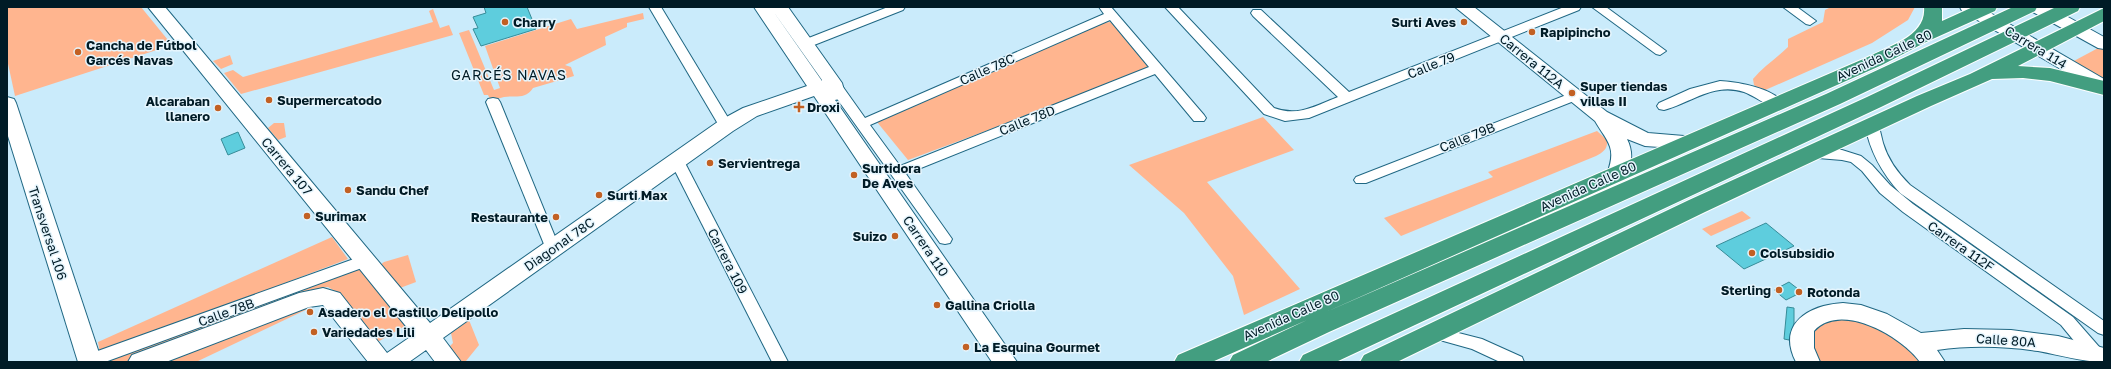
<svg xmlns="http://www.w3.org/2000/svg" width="2111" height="369" viewBox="0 0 2111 369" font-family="'Golos Text',sans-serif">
  <rect width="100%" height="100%" fill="#caebfb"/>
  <!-- green -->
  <g fill="#ffb58f">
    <polygon points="12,7 141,7 172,45 15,96 7,59 7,8"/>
    <path d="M1831 7H1915L1908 20 1872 43 1763 91 1754 85 1753 79C1763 67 1777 58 1788 47V39L1823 22 1825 10Z"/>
    <polygon points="433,9 440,28 449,25 453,35 241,94 224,73 233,70 243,77 433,22 429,11"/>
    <path d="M643 13 644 19 627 23V27L605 37 606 45 565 65 571 67 574 76 533 88C525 100 515 95 504 97 499 98 495 100 491 101L488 95H484L459 33 469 30 494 90 500 88 485 46 571 19 577 29Z"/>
    <polygon points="1110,22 1117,26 1149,67 1144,72 908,160 877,122 1103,23"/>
    <polygon points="2100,47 2104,49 2104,81 2072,62"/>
    <polygon points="230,55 233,64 221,69 213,61"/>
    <polygon points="1263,117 1294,150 1207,182 1300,289 1244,315 1233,276 1184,213 1129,165"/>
    <polygon points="274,123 284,123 286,137 278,140 268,128"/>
    <path d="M1597 131 1607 140C1608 149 1603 152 1596 156L1401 236 1384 218 1493 177 1488 172Z"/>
    <polygon points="1742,211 1751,218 1711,236 1702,229"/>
    <polygon points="332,237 348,259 100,353 98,342"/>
    <polygon points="408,255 416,282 400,288 379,266 384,262"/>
    <polygon points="359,267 405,326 376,343 333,290 328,287 321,288 130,362 106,362"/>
    <polygon points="313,302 314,306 196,362 157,362"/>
    <path d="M1842 318 1861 320 1898 336 1924 362H1817L1810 339C1818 324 1826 321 1842 318Z"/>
    <polygon points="469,320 479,345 466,361 459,362 448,348 453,343 451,333"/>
  </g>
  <!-- building -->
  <g fill="#5ecddd" stroke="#378c98">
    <polygon points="484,7 527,7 536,29 481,46 473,29 478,28 473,17 486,13"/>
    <polygon points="238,132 245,148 228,155 221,139"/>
    <polygon points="1766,223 1794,246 1744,269 1716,246"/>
    <polygon points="1789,282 1802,292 1786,300 1774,290"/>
    <polygon points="1787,307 1794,308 1794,323 1789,340 1784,339"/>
  </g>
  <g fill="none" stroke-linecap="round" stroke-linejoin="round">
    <!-- street casing -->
    <g stroke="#1f6783" stroke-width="2">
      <g id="street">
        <polygon points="649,7 661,7 733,126 731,129 721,129"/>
        <polygon points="888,7 905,7 903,10 809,47 801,47 799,44 801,41"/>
        <path d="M1099 7H1111L1204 115 1206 118 1204 121H1194L1155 74 906 174 952 239 950 243 945 244 940 243 828 86 827 83 828 80H838L865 118 1104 14ZM1110 20 1149 67 900 166 870 125Z"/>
        <path d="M1165 7H1178L1274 108C1298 117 1315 106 1338 97L1253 16 1251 13 1253 10H1261L1349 92 1564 7H1581L1579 10 1309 118 1285 121 1264 114Z"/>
        <polygon points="1592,7 1606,7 1666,51 1660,55 1656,54"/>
        <polygon points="1783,7 1797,7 1816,21 1810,25 1806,24"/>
        <path d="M1720 81C1738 82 1774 88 1784 104L1782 107 1777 108C1765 105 1755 96 1744 92 1714 82 1691 103 1664 110L1659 109 1657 106 1659 103 1690 89Z"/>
        <polygon points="1574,92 1579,93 1580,96 1579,99 1366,183 1356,183 1354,180 1356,177"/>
        <polygon points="493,98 498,99 500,102 560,249 558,253 553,255 548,253 546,249 486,102 488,99"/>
        <path d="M1872 121 1877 122C1880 128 1881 136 1883 143 1888 160 1898 173 1910 185L2104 321V335L2098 333 1900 193C1882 173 1870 152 1865 125L1867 122Z"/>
        <polygon points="1811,149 1842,150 1861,156 1872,165 1890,185 1913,204 2073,317 2101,349 2103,354 2101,359 2095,360 2089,359 2061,325 1903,212 1880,193 1862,171 1851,162 1842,160 1806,157 1804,154 1806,151"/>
        <polygon points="677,156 682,158 684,161 788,362 772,362 670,161 672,158"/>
        <polygon points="365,255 370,257 372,261 370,265 105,362 79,362 81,357"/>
        <polygon points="1435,327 1482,339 1522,357 1524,362 1500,362 1472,349 1429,337 1427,333 1429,329"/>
      </g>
    </g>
    <!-- secondary casing -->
    <g stroke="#1f6783" stroke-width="2">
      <g id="secondary">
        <path d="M148 7H165L430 323 719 121 743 108 807 86 754 7H771L773 10 771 7H788L842 83 845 94 843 98 835 100 1017 362H992L814 96 757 116 733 131 443 338 461 362H435L426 350 409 362H368L323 305 309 307 166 362H128L132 355 299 293 323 288 340 293 387 353 413 335ZM773 11 822 80V81Z"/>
        <path d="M1455 7H1474L1607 112 1648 133 1696 137 1699 142 1696 147 1689 149 1645 146 1627 139C1634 153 1632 166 1624 179L1617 181 1610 179 1607 174C1617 147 1608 143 1595 121Z"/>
        <polygon points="1960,7 1980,7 2104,79 2104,93 2098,91 1962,11"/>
        <polygon points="2029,7 2050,7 2104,37 2104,49 2098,48 2031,11"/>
        <polygon points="7,97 14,99 16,103 102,362 78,362 7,133"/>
        <path d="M1843 303 1861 305 1887 314 1921 333 1964 329 2011 330 2058 336 2104 348V362C2082 362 2060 355 2038 351 2005 346 1970 345 1937 350L1945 362H1920C1902 337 1841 301 1814 331V348L1820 362H1796C1776 323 1810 305 1843 303Z"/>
      </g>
    </g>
    <!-- highway casing -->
    <g stroke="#fff" stroke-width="2">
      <g id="highway">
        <path d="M1924 7H1942V21L1973 7H1997L1995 11 1926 42 1882 65 1326 312 1826 94 2013 7H2037L2035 11 1840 104 1329 332 1266 362H1229L1233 355 1307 320 1212 362H1174L1178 355 1868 57C1889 46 1927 36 1924 7Z"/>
        <polygon points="2056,7 2080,7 2078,11 1881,107 1336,362 1299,362 1303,355 1867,97"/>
        <polygon points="2104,8 2104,21 2018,66 2050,68 2104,81 2104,95 2050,81 2023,78 1992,79 1931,106 1705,212 1397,362 1360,362 1364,355 1689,200 1917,96 1970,74"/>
      </g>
    </g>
    <!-- street -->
    <use href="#street" fill="#fff" fill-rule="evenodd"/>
    <!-- secondary -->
    <use href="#secondary" fill="#fff" fill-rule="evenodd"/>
    <!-- highway -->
    <use href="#highway" fill="#439e80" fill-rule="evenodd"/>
  </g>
  <!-- markers -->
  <g fill="#c26023" stroke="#e5f5fd" stroke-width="1.5">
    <circle cx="505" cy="22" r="4"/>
    <circle cx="1464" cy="22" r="4"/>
    <circle cx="1532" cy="32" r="4"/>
    <circle cx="78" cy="52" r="4"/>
    <circle cx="1572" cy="93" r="4"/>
    <circle cx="269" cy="100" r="4"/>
    <path d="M797 101h4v4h4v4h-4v4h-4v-4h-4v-4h4z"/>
    <circle cx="218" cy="108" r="4"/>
    <circle cx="710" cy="163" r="4"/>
    <circle cx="854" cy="175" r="4"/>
    <circle cx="348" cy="190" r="4"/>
    <circle cx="599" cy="195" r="4"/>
    <circle cx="307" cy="216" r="4"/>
    <circle cx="556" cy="217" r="4"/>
    <circle cx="895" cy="236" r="4"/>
    <circle cx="1752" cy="253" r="4"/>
    <circle cx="1779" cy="290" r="4"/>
    <circle cx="1799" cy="292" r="4"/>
    <circle cx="937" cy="305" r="4"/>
    <circle cx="310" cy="312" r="4"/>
    <circle cx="314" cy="332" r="4"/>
    <circle cx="966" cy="347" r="4"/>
  </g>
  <g text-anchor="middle" stroke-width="3" stroke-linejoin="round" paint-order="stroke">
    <!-- poi labels -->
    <g font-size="13" font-weight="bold" fill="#001b26" stroke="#e5f5fd" text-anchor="start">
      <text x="513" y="27">Charry</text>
      <text x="1456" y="27" text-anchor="end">Surti Aves</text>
      <text x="1540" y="37">Rapipincho</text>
      <text x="86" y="50">Cancha de Fútbol<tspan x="86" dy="15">Garcés Navas</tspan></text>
      <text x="1580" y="91">Super tiendas<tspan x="1580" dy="15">villas II</tspan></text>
      <text x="277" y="105">Supermercatodo</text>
      <text x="210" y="106" text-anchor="end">Alcaraban<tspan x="210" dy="15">llanero</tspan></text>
      <text x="807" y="112">Droxi</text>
      <text x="718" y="168">Servientrega</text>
      <text x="862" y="173">Surtidora<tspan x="862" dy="15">De Aves</tspan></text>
      <text x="356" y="195">Sandu Chef</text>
      <text x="607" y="200">Surti Max</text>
      <text x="315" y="221">Surimax</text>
      <text x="548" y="222" text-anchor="end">Restaurante</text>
      <text x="887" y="241" text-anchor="end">Suizo</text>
      <text x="1760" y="258">Colsubsidio</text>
      <text x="1771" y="295" text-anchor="end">Sterling</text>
      <text x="1807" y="297">Rotonda</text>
      <text x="945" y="310">Gallina Criolla</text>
      <text x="318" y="317">Asadero el Castillo Delipollo</text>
      <text x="322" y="337">Variedades Lili</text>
      <text x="974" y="352">La Esquina Gourmet</text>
    </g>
    <!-- street labels -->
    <g font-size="13" fill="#001b26" stroke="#e5f5fd">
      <text transform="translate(2036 47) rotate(31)" y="5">Carrera 114</text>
      <text transform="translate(1884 55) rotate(-25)" y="5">Avenida Calle 80</text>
      <text transform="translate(1532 61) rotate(39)" y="5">Carrera 112A</text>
      <text transform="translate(1431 65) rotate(-22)" y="5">Calle 79</text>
      <text transform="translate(987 69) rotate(-24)" y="5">Calle 78C</text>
      <text transform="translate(1027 120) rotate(-22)" y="5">Calle 78D</text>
      <text transform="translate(1467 137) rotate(-22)" y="5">Calle 79B</text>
      <text transform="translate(287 166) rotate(50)" y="5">Carrera 107</text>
      <text transform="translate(1588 186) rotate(-24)" y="5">Avenida Calle 80</text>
      <text transform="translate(48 233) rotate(72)" y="5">Transversal 106</text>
      <text transform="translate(559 244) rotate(-35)" y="5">Diagonal 78C</text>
      <text transform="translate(926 246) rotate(56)" y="5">Carrera 110</text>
      <text transform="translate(1961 246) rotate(35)" y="5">Carrera 112F</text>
      <text transform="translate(728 261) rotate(63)" y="5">Carrera 109</text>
      <text transform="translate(226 312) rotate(-20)" y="5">Calle 78B</text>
      <text transform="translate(1291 315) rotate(-24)" y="5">Avenida Calle 80</text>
      <text transform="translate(2006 340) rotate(4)" y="5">Calle 80A</text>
    </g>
    <!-- neighbourhood labels -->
    <g font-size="14" letter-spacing="1" fill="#001b26" stroke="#e5f5fd">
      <text x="509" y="80">GARCÉS NAVAS</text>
    </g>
  </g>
  <!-- border -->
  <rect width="2111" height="369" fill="none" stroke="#001b26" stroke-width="16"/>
</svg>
